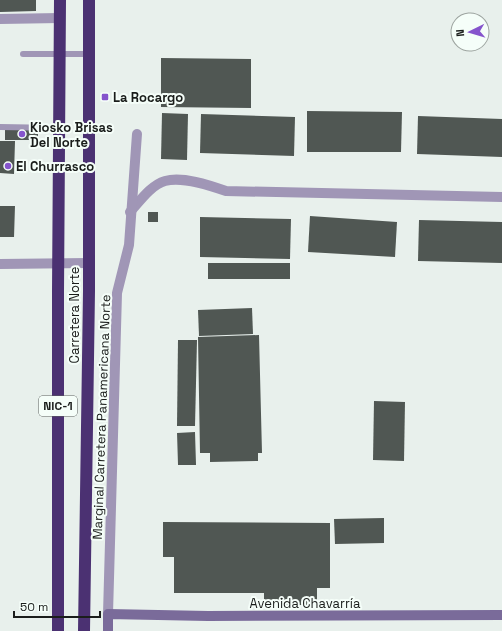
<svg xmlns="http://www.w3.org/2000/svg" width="502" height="631" viewBox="0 0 502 631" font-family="'Space Grotesk',sans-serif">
  <rect width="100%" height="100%" fill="#e8f0ec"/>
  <!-- building -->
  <g fill="#505753">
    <polygon points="0,0 36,0 36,11 0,12"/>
    <polygon points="161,58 251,59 251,108 161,107"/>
    <polygon points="307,111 402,112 401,152 307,152"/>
    <polygon points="162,113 188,114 187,160 161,159"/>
    <polygon points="201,114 295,117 294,156 200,153"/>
    <polygon points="418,116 502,119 502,157 417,154"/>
    <rect x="5" y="129" width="33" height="11"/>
    <polygon points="0,141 15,141 14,174 0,173"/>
    <polygon points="0,206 15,206 14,237 0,237"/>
    <rect x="148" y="212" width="10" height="10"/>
    <polygon points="310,216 397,222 395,257 308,252"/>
    <polygon points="200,217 291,219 290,259 200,257"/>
    <polygon points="419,220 502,222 502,263 418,261"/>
    <rect x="208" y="263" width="82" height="16"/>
    <polygon points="252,308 253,334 199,336 198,310"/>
    <polygon points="259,335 262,453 258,453 258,461 210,462 210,453 200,453 198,337"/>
    <polygon points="178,340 197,340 195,426 177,426"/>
    <polygon points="374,401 405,402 404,461 373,460"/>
    <polygon points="195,432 196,465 178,465 177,433"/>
    <polygon points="384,518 384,543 335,544 334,519"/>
    <polygon points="163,522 330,523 330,588 317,588 317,605 264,605 264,593 174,593 174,557 163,557"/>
  </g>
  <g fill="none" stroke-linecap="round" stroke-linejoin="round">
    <!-- lane -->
    <g stroke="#a096b6" stroke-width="6">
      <polyline points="23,54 88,54"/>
      <polyline points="0,127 59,128"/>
    </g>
    <!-- street -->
    <g stroke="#a096b6" stroke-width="10">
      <polyline points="0,19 60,18"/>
      <path d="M130 212C140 201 151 185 165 181 182 176 209 185 226 191L502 197"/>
      <polyline points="0,264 88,263"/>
      <polyline points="108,614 117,293 129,245 137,134"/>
    </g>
    <!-- secondary -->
    <polyline stroke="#7a6b9a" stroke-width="10" points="108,631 108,614 208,616 502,615"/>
    <!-- highway -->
    <g stroke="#4b3172" stroke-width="12">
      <polyline points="58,631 58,292 60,0"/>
      <polyline points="84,631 89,291 89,0"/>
    </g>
  </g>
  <!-- markers -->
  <g fill="#8554cc" stroke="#f5fef9" stroke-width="1.5">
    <rect x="101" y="93" width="8" height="8" rx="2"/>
    <circle cx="22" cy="134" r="4"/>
    <circle cx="8" cy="166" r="4"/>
  </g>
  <g text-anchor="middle" stroke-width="4" stroke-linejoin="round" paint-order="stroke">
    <!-- shield labels -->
    <rect fill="#f5fef9" stroke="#5c605e" stroke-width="1" x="39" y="396" width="38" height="20" rx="3"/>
    <g font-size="12" font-weight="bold" fill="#1a1d1b">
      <text x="58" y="410">NIC-1</text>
    </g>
    <!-- poi labels -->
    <g font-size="13" font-weight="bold" fill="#1a1d1b" stroke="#f5fef9" text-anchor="start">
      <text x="113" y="102">La Rocargo</text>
      <text x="30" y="132">Kiosko Brisas<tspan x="30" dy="15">Del Norte</tspan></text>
      <text x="16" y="171">El Churrasco</text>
    </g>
    <!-- street labels -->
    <g font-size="13" fill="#1a1d1b" stroke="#f5fef9">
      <text transform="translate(74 315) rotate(-90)" y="5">Carretera Norte</text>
      <text transform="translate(101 417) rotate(-88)" y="5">Marginal Carretera Panamericana Norte</text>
      <text x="305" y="608">Avenida Chavarría</text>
    </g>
  </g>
  <!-- north arrow -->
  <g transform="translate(470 32) rotate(265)"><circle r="19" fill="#f5fef9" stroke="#9da4a0"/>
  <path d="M0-3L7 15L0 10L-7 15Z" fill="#8554cc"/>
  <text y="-6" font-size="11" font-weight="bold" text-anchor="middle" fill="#1a1d1b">N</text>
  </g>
  <!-- scale -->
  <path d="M14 611v6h86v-6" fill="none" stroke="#1a1d1b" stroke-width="2"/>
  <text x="20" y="611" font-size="12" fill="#1a1d1b" stroke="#f5fef9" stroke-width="3" paint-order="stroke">50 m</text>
</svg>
